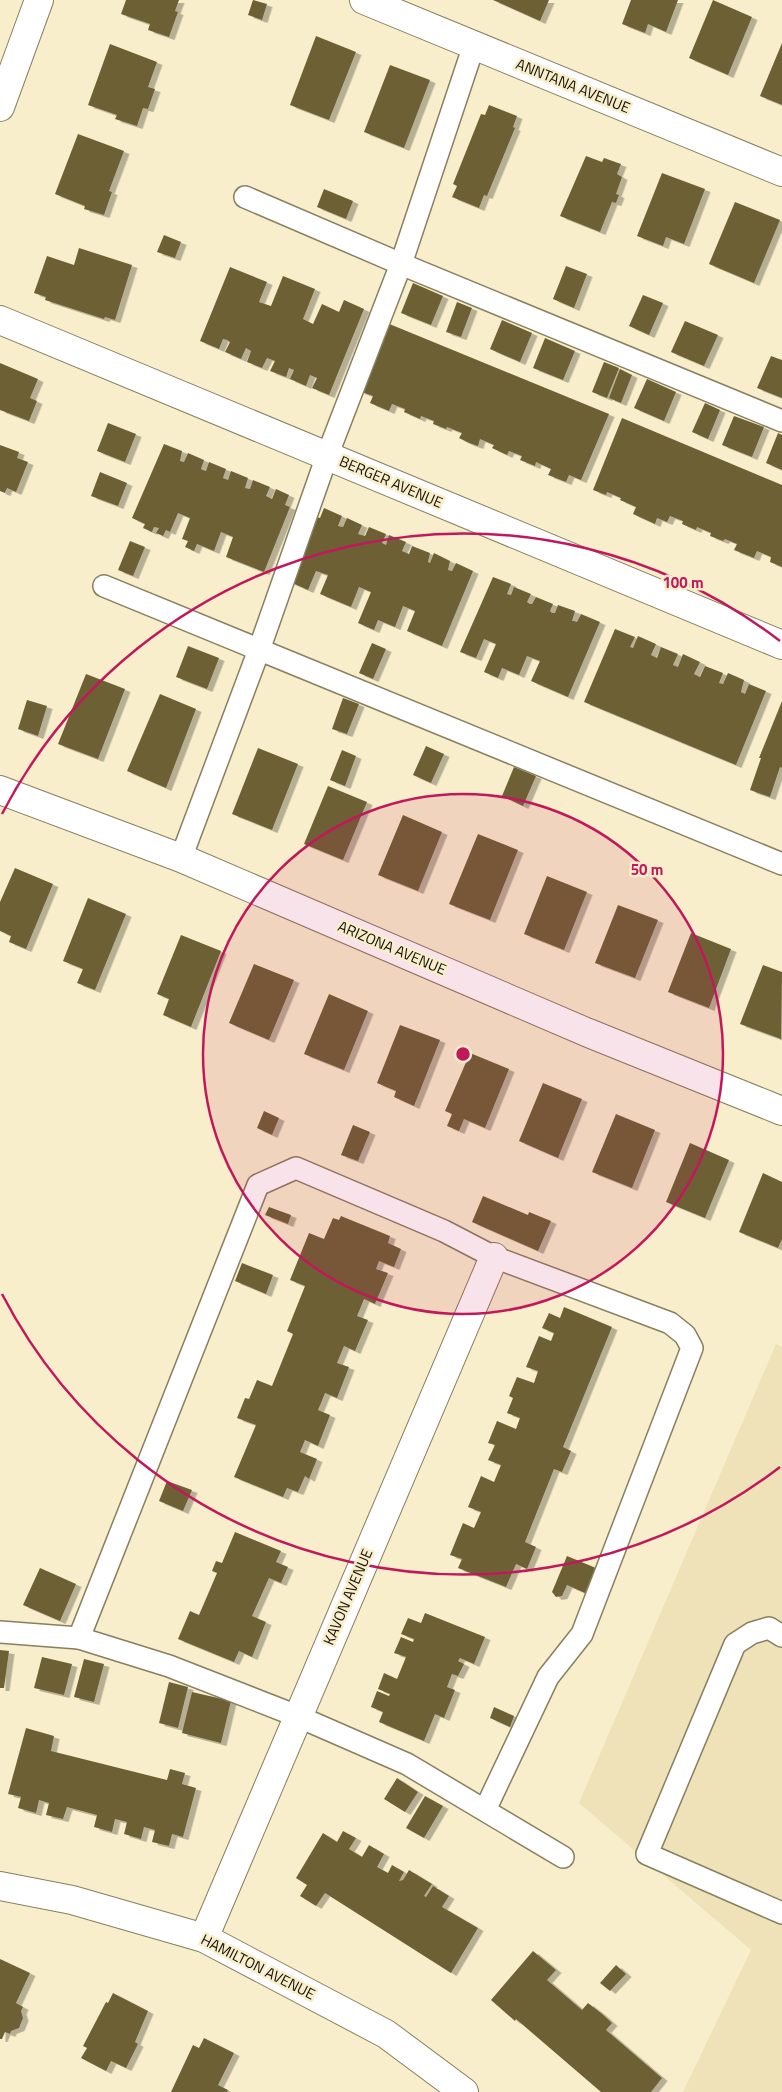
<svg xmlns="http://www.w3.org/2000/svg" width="782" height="2092" viewBox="0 0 782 2092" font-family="'Titillium Web',sans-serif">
  <defs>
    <filter id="shadow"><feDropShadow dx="5.5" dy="3" stdDeviation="0" flood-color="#0004"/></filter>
  </defs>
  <rect width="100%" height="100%" fill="#f8eecb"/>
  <!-- built -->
  <polygon fill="#efe2b8" points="776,1344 782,1347 782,2092 683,2092 751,1950 579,1803"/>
  <!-- building -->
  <g fill="#6e6135" filter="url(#shadow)">
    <polygon points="126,0 179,0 175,11 178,12 169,37 148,30 150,24 121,14"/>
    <polygon points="253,0 267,4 262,20 248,15"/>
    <polygon points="493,0 549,0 540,21"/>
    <polygon points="631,0 678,0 666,32 648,24 645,33 622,24"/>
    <polygon points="713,0 752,17 728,75 689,58"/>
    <polygon points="316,36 356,52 329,120 290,105"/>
    <polygon points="782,43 782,105 760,96"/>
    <polygon points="110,44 157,62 148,87 155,89 148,109 143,108 137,126 115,119 117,115 88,105"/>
    <polygon points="390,65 430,80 404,148 364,132"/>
    <polygon points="489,105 517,116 513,127 515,128 487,196 484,195 479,208 452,197 457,186 453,184 481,114 485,115"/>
    <polygon points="78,134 124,151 109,191 112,192 104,215 84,209 85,206 55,194"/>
    <polygon points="586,156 602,162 604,158 621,164 617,174 622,177 616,194 619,195 616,203 612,202 600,232 560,216"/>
    <polygon points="662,173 705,189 684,244 666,237 663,246 637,236"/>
    <polygon points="324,189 353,201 346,219 317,207"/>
    <polygon points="735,202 780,220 754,283 709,264"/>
    <polygon points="164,235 181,242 175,258 157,252"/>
    <polygon points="79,248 132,265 115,320 105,317 104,319 45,300 46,297 34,293 47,256 74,265"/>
    <polygon points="566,266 587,274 574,308 553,299"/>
    <polygon points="230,267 267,282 259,302 271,306 283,276 315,289 303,319 313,324 322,304 339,312 344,300 364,309 329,395 312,388 317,378 310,375 306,386 290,379 294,370 289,368 286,377 270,371 275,361 267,358 262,368 247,362 251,351 246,348 241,359 225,352 230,342 227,340 223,339 219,349 200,341"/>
    <polygon points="413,283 443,296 431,325 401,313"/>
    <polygon points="643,295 663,303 649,335 629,326"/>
    <polygon points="457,302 472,308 461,337 446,332"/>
    <polygon points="502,320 532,333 520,362 490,349"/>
    <polygon points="685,321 718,335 704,366 671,352"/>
    <polygon points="387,323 609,414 581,480 569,475 566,482 548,475 551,469 536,462 535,466 520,460 522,456 509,451 507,455 492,448 494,445 480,439 478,446 469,443 459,438 462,433 447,427 446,429 433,424 434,421 421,416 420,419 404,412 405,409 392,404 389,411 370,403 373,396 359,391"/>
    <polygon points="545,338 575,351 563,380 533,368"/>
    <polygon points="771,356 782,360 782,398 757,388"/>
    <polygon points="604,362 619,368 607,398 592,392"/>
    <polygon points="0,363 38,379 30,398 37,401 29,421 0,410"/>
    <polygon points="620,369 632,375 621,403 609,398"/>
    <polygon points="647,379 676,392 664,421 634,408"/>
    <polygon points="705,403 720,410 708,439 692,432"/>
    <polygon points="734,416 764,427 752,457 722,445"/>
    <polygon points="622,418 782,485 782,567 770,562 771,557 757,551 754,558 734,550 737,544 725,539 723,541 710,536 711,533 697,527 696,530 682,524 683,521 670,516 667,522 657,518 655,524 633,514 636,507 620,500 621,498 607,492 606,495 593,490"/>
    <polygon points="108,423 136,434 125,462 97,451"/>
    <polygon points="778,433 782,435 782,470 766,463"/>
    <polygon points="164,444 182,451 180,461 184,462 188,453 204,460 201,469 203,470 206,471 209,462 226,469 223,478 228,480 231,471 248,478 245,488 250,489 253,480 270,487 266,496 272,499 276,489 289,495 285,505 290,507 264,572 226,557 233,537 221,532 214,551 197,544 194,551 185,547 188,541 182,539 190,518 185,516 178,513 170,532 166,530 163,536 156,533 159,528 154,527 152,532 143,528 145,524 132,518"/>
    <polygon points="0,445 19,452 17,458 28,462 16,492 7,488 5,493 0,491"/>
    <polygon points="100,472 127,483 118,506 91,496"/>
    <polygon points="324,508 342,516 338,526 343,527 347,518 362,525 358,534 365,536 369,527 386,534 382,543 386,545 389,535 406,542 402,551 409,554 412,546 430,553 428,562 430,563 434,553 450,561 448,570 452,571 456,563 473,571 442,646 407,631 415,611 403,606 395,627 378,620 374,630 358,623 371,592 359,587 351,607 320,594 328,575 316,571 308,590 290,582 317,517 320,518"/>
    <polygon points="130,541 145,547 133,576 118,570"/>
    <polygon points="493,577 511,584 507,594 511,595 514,587 531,594 527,602 530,604 532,604 536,597 553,604 550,611 552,613 555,613 558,605 575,611 572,621 574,621 577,622 581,614 600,622 568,697 531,681 540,661 527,656 519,675 502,668 498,678 484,672 496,644 484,639 476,658 460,652"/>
    <polygon points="615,629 635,637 630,647 633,648 638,636 656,644 651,655 657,658 661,647 678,654 673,665 678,667 683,654 700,662 694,674 700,677 705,666 723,673 719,683 723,684 728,673 744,680 741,692 745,694 749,684 766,691 736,765 584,702"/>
    <polygon points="372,643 386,649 373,679 359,673"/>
    <polygon points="188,646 219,658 207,689 176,677"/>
    <polygon points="86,674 125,689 98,759 58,744"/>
    <polygon points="160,694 196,709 166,788 127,771"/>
    <polygon points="343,698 359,704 347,734 332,729"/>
    <polygon points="27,700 47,706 38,736 18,729"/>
    <polygon points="782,701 782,768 780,767 770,797 750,790 761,758 759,758"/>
    <polygon points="426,746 444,754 431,783 413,775"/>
    <polygon points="258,748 298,764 272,830 232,814"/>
    <polygon points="342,750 356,756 345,786 330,780"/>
    <polygon points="514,767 536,776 523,806 502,796"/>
    <polygon points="328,786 367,802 343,860 304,844"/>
    <polygon points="403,815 442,832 418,891 378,875"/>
    <polygon points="478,834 518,850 490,920 449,904"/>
    <polygon points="15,868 53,884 26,949 9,942 11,936 0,931 0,902"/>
    <polygon points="547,876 587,892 564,950 524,934"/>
    <polygon points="88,898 126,914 95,990 77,983 83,969 63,961"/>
    <polygon points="618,905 658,920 635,978 595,963"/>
    <polygon points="691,933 731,949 709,1008 668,992"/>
    <polygon points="181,935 221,951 191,1027 163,1015 169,999 157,994"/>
    <polygon points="254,964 294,980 269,1040 229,1023"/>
    <polygon points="763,965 782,972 781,1039 740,1024"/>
    <polygon points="329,994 368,1011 344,1070 304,1054"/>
    <polygon points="400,1025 440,1040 414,1106 394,1097 396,1091 377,1083"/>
    <polygon points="470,1053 509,1069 485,1128 464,1119 459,1131 447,1126 452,1114 445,1111"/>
    <polygon points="543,1083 582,1099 558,1158 519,1141"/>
    <polygon points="264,1111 279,1118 272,1135 257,1128"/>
    <polygon points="616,1114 655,1130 632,1188 592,1172"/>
    <polygon points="353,1125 370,1132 358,1161 341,1155"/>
    <polygon points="690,1143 729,1160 705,1218 666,1202"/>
    <polygon points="763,1173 782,1182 782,1239 778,1248 739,1232"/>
    <polygon points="483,1196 528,1215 529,1212 551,1221 538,1251 472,1222"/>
    <polygon points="269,1207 291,1215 288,1224 265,1215"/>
    <polygon points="341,1216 390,1236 388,1243 401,1249 394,1267 379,1261 376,1269 388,1273 375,1304 364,1299 360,1309 357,1316 368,1320 355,1351 344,1346 337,1363 349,1367 337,1398 325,1393 321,1403 318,1410 330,1415 318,1446 305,1440 300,1452 317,1459 309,1479 305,1476 298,1492 287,1488 283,1497 234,1477 256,1425 237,1418 245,1398 249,1399 257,1380 272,1386 293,1334 287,1331 305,1286 290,1280 309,1233 324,1239 333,1218 339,1220"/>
    <polygon points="242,1263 273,1275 266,1294 235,1281"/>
    <polygon points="564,1307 612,1327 563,1447 571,1451 562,1472 554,1469 525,1542 536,1547 527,1569 516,1564 506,1587 458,1568 462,1559 450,1555 463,1523 474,1528 481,1512 468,1507 481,1476 494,1482 501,1465 488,1460 495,1445 488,1443 497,1421 516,1429 520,1418 507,1413 513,1398 509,1396 517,1377 534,1383 538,1371 526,1367 539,1336 551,1341 554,1333 542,1328 549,1313 560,1318"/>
    <polygon points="167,1481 192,1490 183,1511 159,1501"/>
    <polygon points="235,1532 281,1551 276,1562 288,1567 281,1583 269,1578 252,1616 266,1622 252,1657 239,1651 234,1662 178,1639 190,1611 199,1615 217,1573 212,1571 216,1561 222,1563"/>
    <polygon points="567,1556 596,1568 585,1593 567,1585 562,1596 556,1597 552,1592"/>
    <polygon points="40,1568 76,1584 60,1621 23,1605"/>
    <polygon points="425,1613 485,1637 474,1664 460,1658 458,1661 464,1664 458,1676 452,1674 447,1687 455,1690 444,1718 435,1714 424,1741 379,1722 383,1712 371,1707 377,1691 389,1696 390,1694 378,1689 384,1673 397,1679 406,1657 394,1653 401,1637 413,1642 414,1639 401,1634 408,1618 421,1623"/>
    <polygon points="0,1650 9,1651 4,1688 0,1688"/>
    <polygon points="42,1657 72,1664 64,1695 34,1688"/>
    <polygon points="84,1659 104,1664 94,1702 74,1697"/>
    <polygon points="169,1682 188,1687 178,1728 159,1723"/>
    <polygon points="192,1692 231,1701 221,1743 182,1733"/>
    <polygon points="494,1707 514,1716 510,1727 490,1718"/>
    <polygon points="26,1728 54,1736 51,1751 167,1780 170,1769 185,1773 182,1784 196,1788 183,1837 172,1834 169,1846 152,1842 155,1830 144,1827 141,1839 124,1834 127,1822 115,1819 112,1832 94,1827 97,1815 67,1807 63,1819 46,1815 49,1803 39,1800 36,1813 18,1808 21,1797 8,1794"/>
    <polygon points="397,1778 418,1792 405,1812 384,1799"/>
    <polygon points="425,1796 443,1806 424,1838 406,1828"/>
    <polygon points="343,1831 356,1838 349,1849 362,1857 369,1845 384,1854 377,1867 388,1873 392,1865 404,1872 399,1881 403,1880 409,1870 432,1884 424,1896 426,1897 433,1886 449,1896 442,1907 478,1928 451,1973 325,1893 316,1906 300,1896 307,1885 296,1878 323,1833 337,1842"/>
    <polygon points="533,1951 556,1970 547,1980 582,2010 588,2003 601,2013 612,2023 606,2030 662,2078 651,2092 601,2092 516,2019 515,2021 491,2000"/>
    <polygon points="0,1959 30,1973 16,2003 23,2007 21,2011 23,2018 19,2028 11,2031 10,2034 5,2032 2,2039 0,2039"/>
    <polygon points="616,1965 626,1974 610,1991 600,1983"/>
    <polygon points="113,1993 148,2011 135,2042 138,2044 126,2068 111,2061 106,2071 81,2058 87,2048 83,2046 106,2002 108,2003"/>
    <polygon points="204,2038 234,2053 218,2085 228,2090 227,2092 171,2092 193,2045 199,2048"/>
  </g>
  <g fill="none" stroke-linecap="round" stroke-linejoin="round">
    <!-- lane casing -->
    <g stroke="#887f5f" stroke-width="24">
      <g id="lane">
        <polyline points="245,197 401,264 782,421"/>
        <polyline points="104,586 782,864"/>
        <polyline points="181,858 259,650 327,456 401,264 474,45"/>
        <polyline points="0,1632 79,1638 169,1666 297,1716 407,1764 563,1857"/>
        <polyline points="782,1636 769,1628 752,1633 735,1644 647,1854 782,1913"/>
        <polyline points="79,1638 258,1185 296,1168 444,1231 494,1257 670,1323 685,1335 692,1348 582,1634 548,1677 485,1810"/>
      </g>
    </g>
    <!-- street casing -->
    <g stroke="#887f5f" stroke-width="30">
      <g id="street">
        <polyline points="364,0 782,172"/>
        <polyline points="0,107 39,0"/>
        <polyline points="0,320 782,645"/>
        <polyline points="0,790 181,858 586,1032 782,1111"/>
        <polyline points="204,1938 494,1257"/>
      </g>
    </g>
    <!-- secondary casing -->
    <g stroke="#887f5f" stroke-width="30">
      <polyline id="secondary" points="0,1886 72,1900 204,1938 386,2034 464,2092"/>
    </g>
    <!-- lane -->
    <use href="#lane" stroke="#fff" stroke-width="21"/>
    <!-- street -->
    <use href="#street" stroke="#fff" stroke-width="28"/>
    <!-- secondary -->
    <use href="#secondary" stroke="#fff" stroke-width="28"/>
  </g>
  <!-- distance rings -->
  <circle cx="463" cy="1054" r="260" fill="#c2185b" fill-opacity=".12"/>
  <g fill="none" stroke="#c2185b" stroke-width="2.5">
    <circle cx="463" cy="1054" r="260"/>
    <path d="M780 1467A520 520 0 0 1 2 1294M2 814A520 520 0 0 1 780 641"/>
  </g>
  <g text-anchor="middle" stroke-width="5" stroke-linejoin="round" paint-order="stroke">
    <!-- street labels -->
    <g font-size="15" fill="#151105" stroke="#f8eecb">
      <text transform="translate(573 86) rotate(22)" y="5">ANNTANA AVENUE</text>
      <text transform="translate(391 482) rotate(23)" y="5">BERGER AVENUE</text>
      <text transform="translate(392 948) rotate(23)" y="5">ARIZONA AVENUE</text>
      <text transform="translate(348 1597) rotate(-67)" y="5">KAVON AVENUE</text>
      <text transform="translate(258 1967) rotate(27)" y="5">HAMILTON AVENUE</text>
    </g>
  </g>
  <circle cx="463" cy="1054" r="8" fill="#c2185b" stroke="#f8eecb" stroke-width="2.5"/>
  <g font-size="15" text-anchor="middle" font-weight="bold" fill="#c2185b" stroke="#f8eecb" stroke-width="5" stroke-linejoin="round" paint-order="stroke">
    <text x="683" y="588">100 m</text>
    <text x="647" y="875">50 m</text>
  </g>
</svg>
